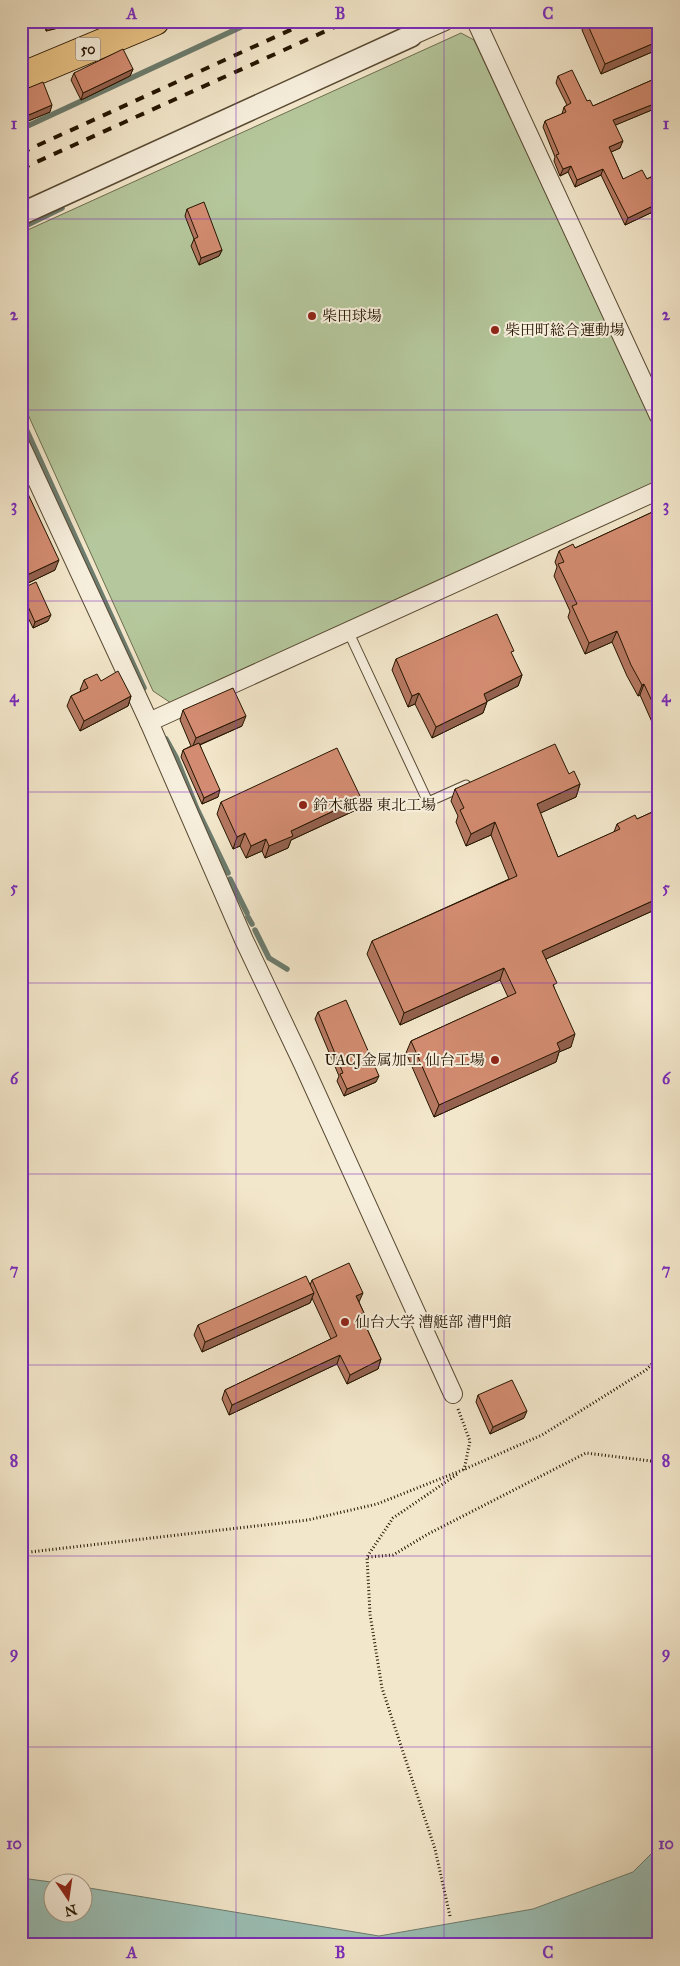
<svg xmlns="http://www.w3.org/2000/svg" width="680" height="1966" viewBox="0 0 680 1966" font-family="'IM FELL Great Primer','Noto Serif JP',serif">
  <rect width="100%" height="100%" fill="#f3e7cb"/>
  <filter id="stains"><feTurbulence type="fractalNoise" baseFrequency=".004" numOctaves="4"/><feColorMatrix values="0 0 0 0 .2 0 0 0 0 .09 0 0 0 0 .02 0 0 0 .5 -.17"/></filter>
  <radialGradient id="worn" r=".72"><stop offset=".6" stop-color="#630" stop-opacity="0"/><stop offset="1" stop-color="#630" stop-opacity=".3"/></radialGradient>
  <!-- green -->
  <polygon fill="#b5c79c" stroke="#6d6e4e" points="461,33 474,40 659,436 659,482 171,703 153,691 21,399 21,233"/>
  <!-- water -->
  <polygon fill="#9bc0b7" stroke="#6c7c6e" points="659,1846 659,1945 21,1945 21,1878 59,1883 52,1884 52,1914 82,1914 83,1887 379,1936 533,1909 633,1872"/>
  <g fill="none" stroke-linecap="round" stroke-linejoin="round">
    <!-- stream -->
    <g stroke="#6c7c6e" stroke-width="5.5">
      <polyline points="21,129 254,21"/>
      <polyline points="21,228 62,208"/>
      <polyline points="21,418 144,688"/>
      <polyline points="166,739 176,757 197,809 228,873"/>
      <polyline points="230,879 247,913"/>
      <polyline points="248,917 252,924"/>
      <polyline points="255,930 269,958 287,969"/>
    </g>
    <!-- service casing -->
    <g stroke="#584a33" stroke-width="11">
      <polyline id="service" points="348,631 428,802 466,785"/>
    </g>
    <!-- minor casing -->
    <g stroke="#584a33" stroke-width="20">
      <g id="minor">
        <polyline points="411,21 411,36 445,21"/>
        <polyline points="476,21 659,416"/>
        <polyline points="21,446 149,722 244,940 303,1064 453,1394"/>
        <polyline points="149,722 659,490"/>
      </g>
    </g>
    <!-- tertiary casing -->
    <g stroke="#584a33" stroke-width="24">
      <polyline id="tertiary" points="21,214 411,36"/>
    </g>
    <!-- primary casing -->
    <g stroke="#251500" stroke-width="30">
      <polyline id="primary" points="21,77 155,21"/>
    </g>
    <!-- path -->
    <g stroke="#251500" stroke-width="3" stroke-dasharray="1 2.5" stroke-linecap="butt">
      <polyline points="458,1409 470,1441 464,1470"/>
      <polyline points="21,1553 308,1520 377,1504 465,1469 542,1435 646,1370 659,1357"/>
      <polyline points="368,1557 393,1555 428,1534 586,1453 659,1462"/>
      <polyline points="450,1916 435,1849 382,1688 370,1614 367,1557 393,1518 459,1473"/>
    </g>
    <!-- service -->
    <use href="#service" stroke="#f7efdd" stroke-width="9"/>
    <!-- minor -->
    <use href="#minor" stroke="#f7efdd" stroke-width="18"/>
    <!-- tertiary -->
    <use href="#tertiary" stroke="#f7efdd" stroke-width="21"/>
    <!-- primary -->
    <use href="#primary" stroke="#eac486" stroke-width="28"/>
    <!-- rail -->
    <g stroke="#251500" stroke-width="4" stroke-dasharray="9 9" stroke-linecap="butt">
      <polyline points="21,153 310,21"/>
      <polyline points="21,169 348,21"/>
    </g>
  </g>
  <!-- wall -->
  <g fill="#b57861" stroke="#251500">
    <polygon points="44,21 86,21 46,31"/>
    <polygon points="585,21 657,21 659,25 659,49 601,74 582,30"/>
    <polygon points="133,69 130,76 81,100 71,80 74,73"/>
    <polygon points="558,76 593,106 659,77 659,107 615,125 620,148 611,152 623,179 647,179 659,173 659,209 625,225 601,175 575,187 568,172 560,176 554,161 555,157 543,127 545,121 562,114 564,107 567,105 556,83"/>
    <polygon points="21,91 50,112 21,124"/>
    <polygon points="187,209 222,250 219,256 199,265 191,246 194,239 185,216"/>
    <polygon points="659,372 659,387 656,380"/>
    <polygon points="21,479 55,570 24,585 21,579"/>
    <polygon points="659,509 659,719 652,722 640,695 638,696 627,676 612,642 585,654 568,617 570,611 554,576 557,567 555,562 559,551 575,548"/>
    <polygon points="21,589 48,621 33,628 21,603"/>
    <polygon points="512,655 522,675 518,686 487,701 483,713 432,738 415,704 408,707 392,670 396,659"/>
    <polygon points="84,680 101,681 131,696 128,706 80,731 67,706 71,696 81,691 80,690"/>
    <polygon points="183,710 242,726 200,745 218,797 202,804 181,757 183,750 191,746 180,720"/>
    <polygon points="569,774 580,784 576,797 540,813 558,857 614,832 617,824 637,819 659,809 659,908 546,959 571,1047 559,1052 556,1062 434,1117 406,1053 411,1041 508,997 500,980 400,1025 367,954 372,941 509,879 491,835 466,846 456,822 458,816 451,801 455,789"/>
    <polygon points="221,802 356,810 291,840 288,848 265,858 262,851 246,858 240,846 233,849 217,814"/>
    <polygon points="318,1012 376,1082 344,1096 337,1081 339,1076 315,1019"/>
    <polygon points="312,1280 359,1302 364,1313 362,1318 381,1359 378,1369 347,1384 337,1364 229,1415 222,1399 225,1390 331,1339 312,1298 310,1303 202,1352 194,1335 198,1325 310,1285"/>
    <polygon points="478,1395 524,1418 490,1434 476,1402"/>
  </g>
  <!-- shaded-wall -->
  <g fill="#94624f" stroke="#251500">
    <polygon points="60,21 86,21 46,31 49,24"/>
    <polygon points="659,41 659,49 601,74 605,64"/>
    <polygon points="133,69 130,76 81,100 83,93"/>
    <polygon points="659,102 659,107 611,127 613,120"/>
    <polygon points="52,105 50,112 21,124 24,117"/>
    <polygon points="623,141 620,148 607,154 609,147"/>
    <polygon points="571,166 568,172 560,176 563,169"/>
    <polygon points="603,169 601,175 575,187 577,180"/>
    <polygon points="659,203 659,209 625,225 628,218"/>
    <polygon points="222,250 219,256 199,265 201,258"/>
    <polygon points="59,560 55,570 24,585 27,575"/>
    <polygon points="51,615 48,621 33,628 35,622"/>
    <polygon points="617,631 612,642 585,654 589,643"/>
    <polygon points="522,675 518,686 480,705 484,694"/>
    <polygon points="644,684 640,695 638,696 642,685"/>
    <polygon points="419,693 415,704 408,707 412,696"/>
    <polygon points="131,696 128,706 80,731 84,721"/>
    <polygon points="487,702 483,713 432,738 436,727"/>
    <polygon points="659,709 659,719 652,722 656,710"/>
    <polygon points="246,716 242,726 192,748 196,738"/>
    <polygon points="580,784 576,797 532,817 537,804"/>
    <polygon points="220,790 218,797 202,804 204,798"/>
    <polygon points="361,798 356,810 291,840 288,848 265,858 269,846 291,831"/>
    <polygon points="495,822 491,835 466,846 471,834"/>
    <polygon points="245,833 240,846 233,849 237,837"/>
    <polygon points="266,839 262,851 246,858 251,846"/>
    <polygon points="659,898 659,908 537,963 542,951"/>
    <polygon points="504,968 500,980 400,1025 404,1013"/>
    <polygon points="575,1034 571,1047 559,1052 556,1062 434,1117 439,1105 557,1043"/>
    <polygon points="379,1076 376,1082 344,1096 347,1089"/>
    <polygon points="314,1293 310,1303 202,1352 205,1342"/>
    <polygon points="363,1293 359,1302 356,1296"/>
    <polygon points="340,1355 337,1364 229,1415 232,1405"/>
    <polygon points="381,1359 378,1369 347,1384 350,1375"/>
    <polygon points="527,1411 524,1418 490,1434 493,1427"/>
  </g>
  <!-- building -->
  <g fill="#d38c71" stroke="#251500">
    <polygon points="48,21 60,21 49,24"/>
    <polygon points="586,21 657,21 659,25 659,41 605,64"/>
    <polygon points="123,49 133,69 83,93 74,73"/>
    <polygon points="572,70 587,101 590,100 593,106 659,77 659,102 613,120 623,141 609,147 623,179 642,170 647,179 659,173 659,203 628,218 603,169 577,180 571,166 563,169 556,155 559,154 545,121 566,112 564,107 571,103 558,76"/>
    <polygon points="43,82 52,105 24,117 21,111 21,91"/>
    <polygon points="204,202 222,250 201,258 194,239 198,237 187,209"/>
    <polygon points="21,479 59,560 27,575 21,562"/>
    <polygon points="659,509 659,594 656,595 659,600 659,709 656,710 644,684 642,685 631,665 617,631 589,643 572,606 577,604 558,564 564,562 559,551 573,544 575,548"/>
    <polygon points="36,582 51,615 35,622 21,591 21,589"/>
    <polygon points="497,614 514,651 511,652 522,675 484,694 487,702 436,727 419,693 412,696 396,659"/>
    <polygon points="118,671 131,696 84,721 71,696 88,688 84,680 97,674 101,681"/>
    <polygon points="233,688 246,716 196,738 183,710"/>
    <polygon points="199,743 220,790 204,798 183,750"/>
    <polygon points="555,744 569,774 574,771 580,784 537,804 558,857 620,829 617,824 635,815 637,819 659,809 659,898 542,951 557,983 553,985 575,1034 557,1043 560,1050 439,1105 411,1041 516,993 504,968 404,1013 372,941 517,876 495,822 471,834 460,810 464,808 455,789"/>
    <polygon points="337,748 361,798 291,831 293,836 269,846 266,839 251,846 245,833 237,837 221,802"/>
    <polygon points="346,1000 379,1076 347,1089 340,1074 343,1073 318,1012"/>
    <polygon points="349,1263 363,1293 356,1296 364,1313 360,1314 381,1359 350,1375 340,1355 232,1405 225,1390 337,1336 312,1280"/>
    <polygon points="306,1276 314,1293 205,1342 198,1325"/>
    <polygon points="512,1380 527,1411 493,1427 478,1395"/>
  </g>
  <!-- grid -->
  <path fill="none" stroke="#7b2cbf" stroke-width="1" stroke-opacity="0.55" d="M236 21V1945M444 21V1945M21 219H659M21 410H659M21 601H659M21 792H659M21 983H659M21 1174H659M21 1365H659M21 1556H659M21 1747H659"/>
  <!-- markers -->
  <g fill="#8f2418" stroke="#f7efdd" stroke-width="2">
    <circle cx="312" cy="316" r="5"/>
    <circle cx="495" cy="330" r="5"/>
    <circle cx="303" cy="805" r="5"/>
    <circle cx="495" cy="1060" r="5"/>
    <circle cx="345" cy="1322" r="5"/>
  </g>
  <g text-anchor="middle" stroke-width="4" stroke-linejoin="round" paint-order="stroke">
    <!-- shield labels -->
    <rect fill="#f7efdd" stroke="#645642" stroke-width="1" x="75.5" y="37.5" width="25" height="23" rx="4"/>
    <g font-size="14" font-weight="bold" fill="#251500">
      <text x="88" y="54">50</text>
    </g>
    <!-- poi labels -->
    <g font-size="15" fill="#251500" stroke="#f7efdd" text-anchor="start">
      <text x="322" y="321">柴田球場</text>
      <text x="505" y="335">柴田町総合運動場</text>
      <text x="313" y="810">鈴木紙器 東北工場</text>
      <text x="485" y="1065" text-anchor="end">UACJ金属加工 仙台工場</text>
      <text x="355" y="1327">仙台大学 漕艇部 漕門館</text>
    </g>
  </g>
  <!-- margin -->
  <rect width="680" height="1966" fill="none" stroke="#f3e7cb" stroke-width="55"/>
  <!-- north arrow -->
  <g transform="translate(68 1898) rotate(167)"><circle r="24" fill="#f7efdd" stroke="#a39885"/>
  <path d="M0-4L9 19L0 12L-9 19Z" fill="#8f2418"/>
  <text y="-8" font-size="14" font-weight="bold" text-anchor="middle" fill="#251500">N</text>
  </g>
  <rect x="28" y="28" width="624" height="1910" fill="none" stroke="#7b2cbf" stroke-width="2"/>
  <g font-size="16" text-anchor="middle" font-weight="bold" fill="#7b2cbf">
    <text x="132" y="19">A</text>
    <text x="340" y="19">B</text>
    <text x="548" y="19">C</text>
    <text x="14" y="129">1</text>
    <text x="666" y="129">1</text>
    <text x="14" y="320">2</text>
    <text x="666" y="320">2</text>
    <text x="14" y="511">3</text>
    <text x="666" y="511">3</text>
    <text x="14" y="702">4</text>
    <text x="666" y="702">4</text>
    <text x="14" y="893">5</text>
    <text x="666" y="893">5</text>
    <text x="14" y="1084">6</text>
    <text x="666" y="1084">6</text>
    <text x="14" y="1275">7</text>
    <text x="666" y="1275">7</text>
    <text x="14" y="1466">8</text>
    <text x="666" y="1466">8</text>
    <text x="14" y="1658">9</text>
    <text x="666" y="1658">9</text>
    <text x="14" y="1849">10</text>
    <text x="666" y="1849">10</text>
    <text x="132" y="1958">A</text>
    <text x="340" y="1958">B</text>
    <text x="548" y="1958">C</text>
  </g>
  <rect width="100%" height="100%" filter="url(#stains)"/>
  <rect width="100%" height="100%" fill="url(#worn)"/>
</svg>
